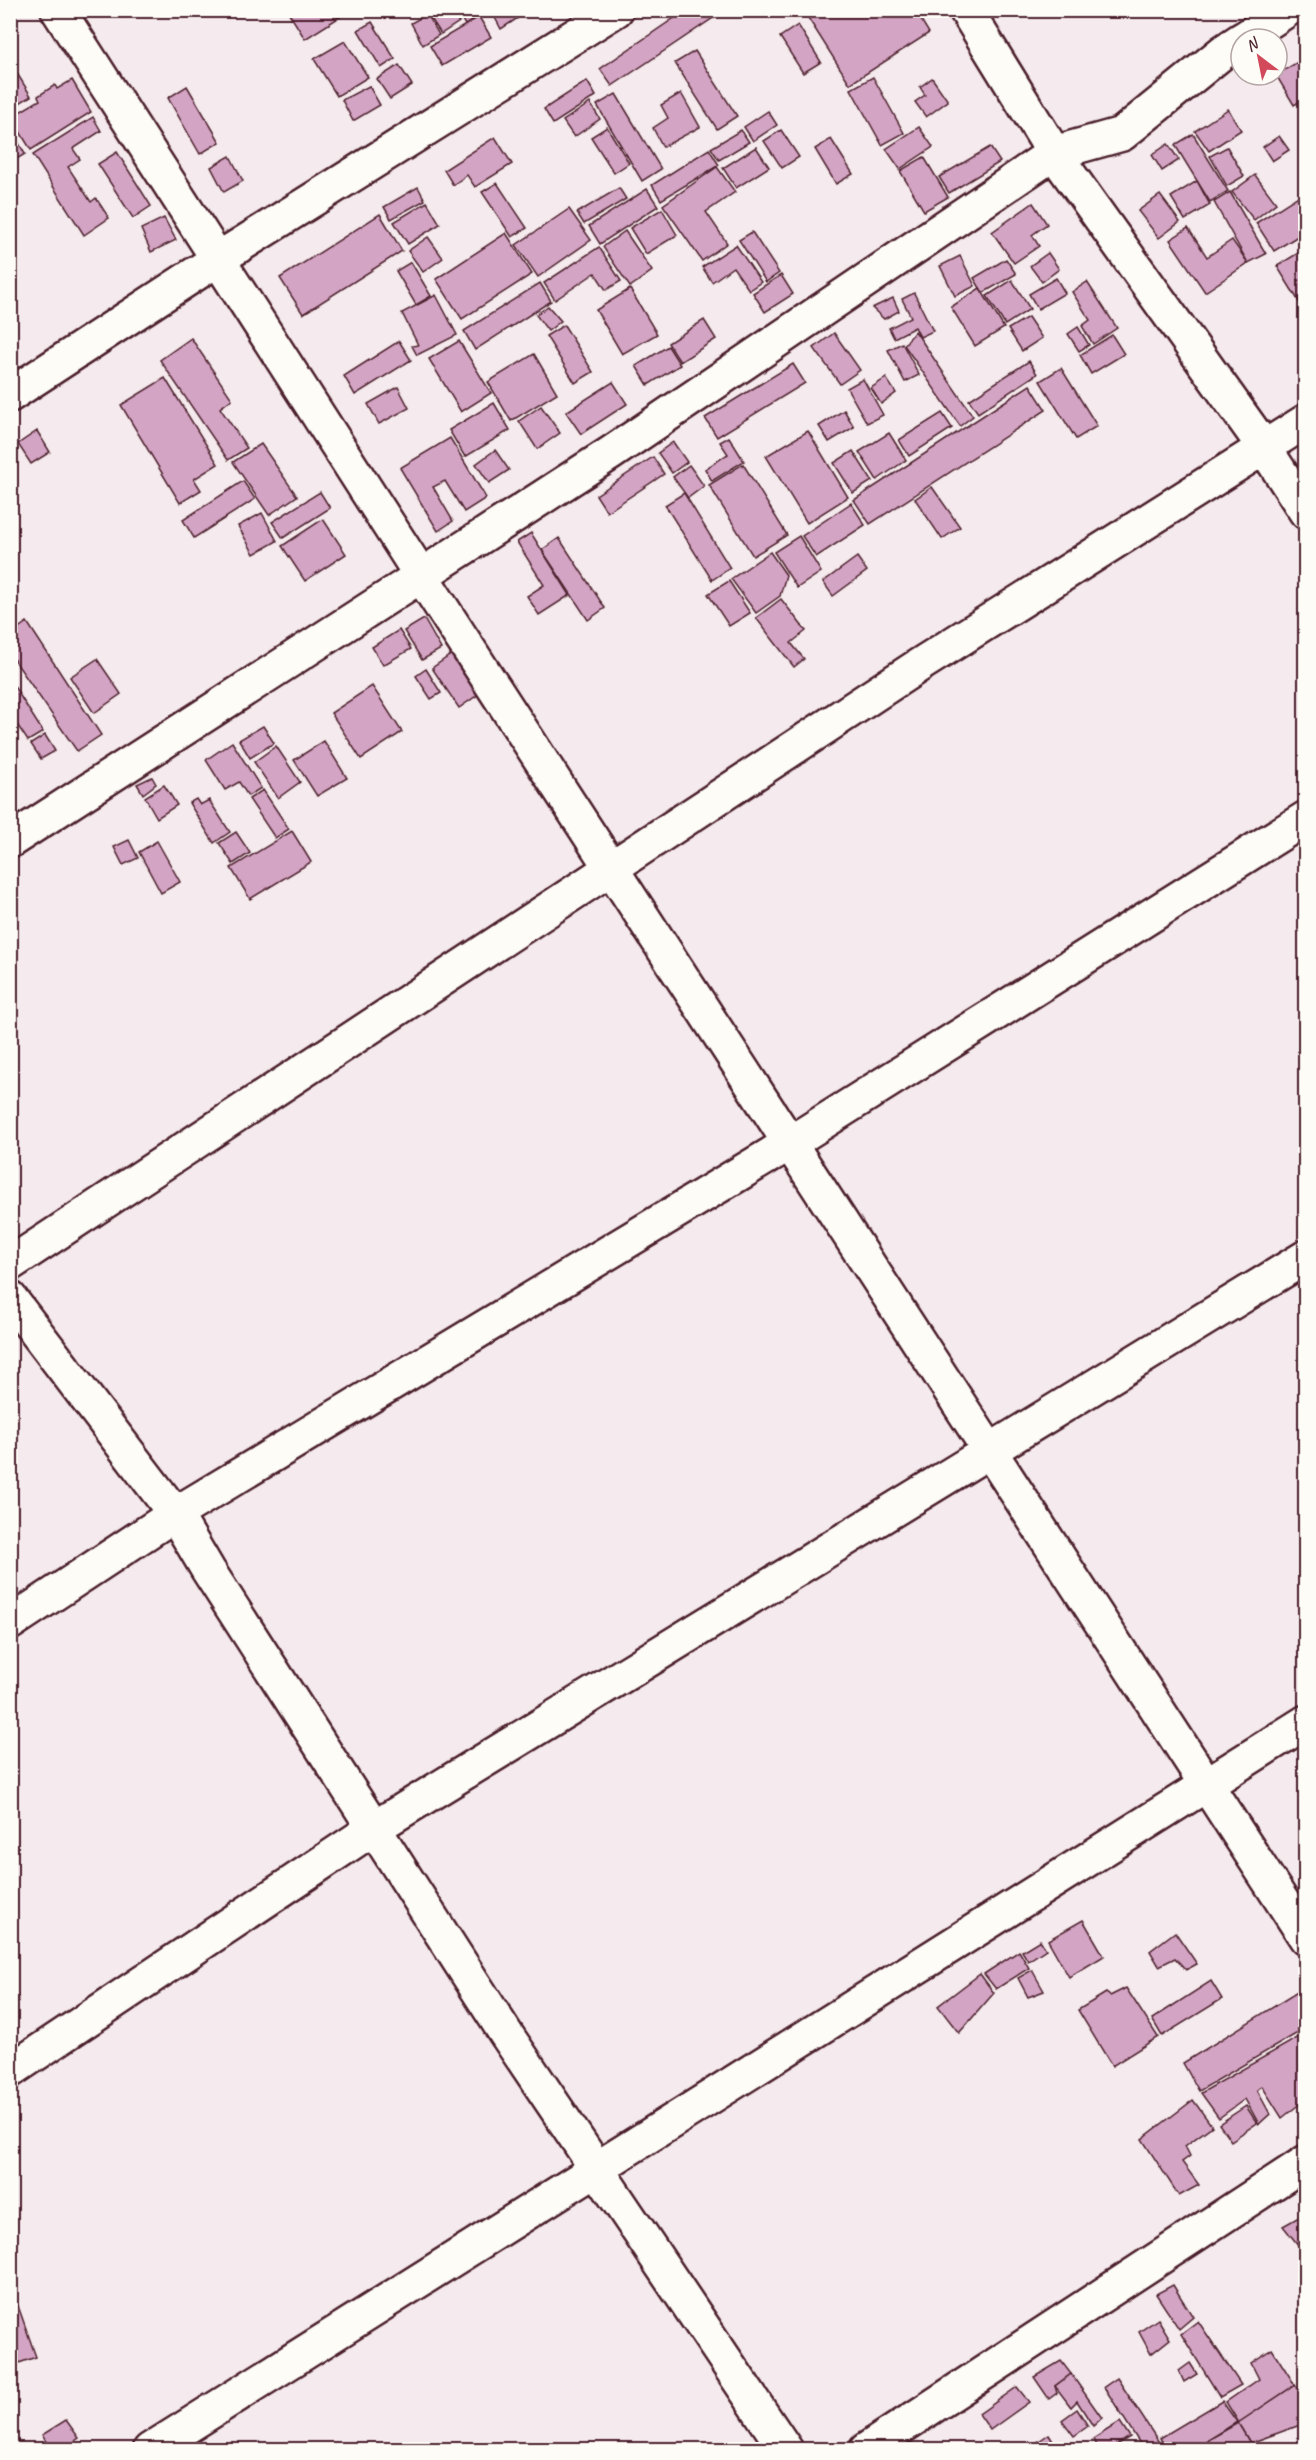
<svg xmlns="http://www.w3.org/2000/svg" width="1316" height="2460" viewBox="0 0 1316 2460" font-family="Caveat,sans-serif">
  <rect width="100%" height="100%" fill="#f5eaed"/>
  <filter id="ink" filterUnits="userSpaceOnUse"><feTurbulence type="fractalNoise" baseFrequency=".0167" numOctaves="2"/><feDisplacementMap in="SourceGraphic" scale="12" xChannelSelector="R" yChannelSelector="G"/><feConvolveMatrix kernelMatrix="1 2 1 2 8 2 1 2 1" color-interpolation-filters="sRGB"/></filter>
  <g filter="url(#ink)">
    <!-- building -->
    <g fill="#d4a4c4" stroke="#4a1f2b" stroke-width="1.5">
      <polygon points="287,10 351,10 305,39"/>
      <polygon points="433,10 451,10 459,22 441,34 428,14"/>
      <polygon points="463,10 470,10 475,19 465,25 458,13"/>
      <polygon points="491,10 530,10 501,29"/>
      <polygon points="686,10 716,10 719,14 612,86 600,69"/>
      <polygon points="803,10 915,10 929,33 850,84"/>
      <polygon points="427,14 439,35 423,45 411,23"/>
      <polygon points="479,17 491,37 442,66 430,46"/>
      <polygon points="372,22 395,59 381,68 358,30"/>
      <polygon points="798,25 821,62 803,73 780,37"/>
      <polygon points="345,41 368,77 337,96 314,59"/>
      <polygon points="695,51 737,116 717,129 675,63"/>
      <polygon points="1306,57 1306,98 1294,105 1276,75"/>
      <polygon points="10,62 31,96 10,109"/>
      <polygon points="399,65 412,85 390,99 377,79"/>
      <polygon points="873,77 904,133 882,145 851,89"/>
      <polygon points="932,78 948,101 926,117 915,102 925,95 920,87"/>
      <polygon points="72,80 91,112 31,150 11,117 40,100 38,96 55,85 57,89"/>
      <polygon points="587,81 596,96 553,124 544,109"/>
      <polygon points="187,86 220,142 200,154 168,98"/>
      <polygon points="369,86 380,105 353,121 342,100"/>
      <polygon points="681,93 700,127 663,147 653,128 668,118 661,105"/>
      <polygon points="616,94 661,169 642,181 597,105"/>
      <polygon points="590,103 600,119 574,137 563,121"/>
      <polygon points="1228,109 1241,130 1209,151 1195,131"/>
      <polygon points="768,111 777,125 753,141 744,127"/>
      <polygon points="93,117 101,131 73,149 80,159 68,167 91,202 96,198 109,218 84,235 33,155"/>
      <polygon points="607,127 629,163 614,173 591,137"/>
      <polygon points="919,127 933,147 900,169 886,149"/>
      <polygon points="10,128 25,154 10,163"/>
      <polygon points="741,130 749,142 719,160 711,148"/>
      <polygon points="781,130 799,157 782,168 764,141"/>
      <polygon points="1193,134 1228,191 1210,202 1175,145"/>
      <polygon points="1279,136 1289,150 1272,161 1263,147"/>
      <polygon points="495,137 512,164 475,187 467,175 453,185 444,170"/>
      <polygon points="831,139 853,174 836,184 815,149"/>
      <polygon points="1168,144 1179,160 1162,171 1152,155"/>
      <polygon points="756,147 769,167 736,188 723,168"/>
      <polygon points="990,147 1000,162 949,193 939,177"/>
      <polygon points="1227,147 1244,176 1227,186 1210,156"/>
      <polygon points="709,149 719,165 661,200 652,185"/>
      <polygon points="117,152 151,206 133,218 98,164"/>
      <polygon points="230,156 243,181 224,192 211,167"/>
      <polygon points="924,157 948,197 924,211 900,171"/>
      <polygon points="717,167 735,192 706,212 727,243 702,261 663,205"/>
      <polygon points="1255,175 1276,203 1254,220 1232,192"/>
      <polygon points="1197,181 1210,205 1185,220 1171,197"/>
      <polygon points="497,183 527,228 512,237 482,192"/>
      <polygon points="418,187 425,200 391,219 384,207"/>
      <polygon points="619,188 626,199 584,224 577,213"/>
      <polygon points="647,189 658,206 600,244 589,226"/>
      <polygon points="1306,191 1306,231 1274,251 1256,223"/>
      <polygon points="1230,192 1266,254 1248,263 1214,202"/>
      <polygon points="1160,195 1180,222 1159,238 1138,211"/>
      <polygon points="427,202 440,224 408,244 394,222"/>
      <polygon points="1033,203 1047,224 1032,235 1039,246 1014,263 992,232"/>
      <polygon points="569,209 591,240 538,277 516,245"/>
      <polygon points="662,209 677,235 646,254 630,228"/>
      <polygon points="380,214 402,251 303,314 280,278"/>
      <polygon points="164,218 176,240 151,252 141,229"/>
      <polygon points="1188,228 1207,257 1232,240 1248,263 1205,292 1170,240"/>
      <polygon points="625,231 652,271 630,287 603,247"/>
      <polygon points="752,232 779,273 766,282 739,240"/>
      <polygon points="506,233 532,274 462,319 436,279"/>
      <polygon points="428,237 443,258 423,272 408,251"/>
      <polygon points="736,245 761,282 749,290 733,267 712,282 702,267"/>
      <polygon points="599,247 621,281 606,290 595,273 555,300 544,283"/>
      <polygon points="1303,250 1306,255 1306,313 1277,266"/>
      <polygon points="1048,253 1059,269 1042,282 1030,266"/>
      <polygon points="960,256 975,286 955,296 940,266"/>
      <polygon points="1006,259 1016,274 983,293 974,278"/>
      <polygon points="411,262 431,296 416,305 396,271"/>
      <polygon points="781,275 793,294 765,312 753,293"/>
      <polygon points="1056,278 1065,293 1038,309 1029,294"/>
      <polygon points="1012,280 1030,309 1005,325 987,296"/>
      <polygon points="1087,282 1117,328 1093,344 1082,326 1090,320 1072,292"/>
      <polygon points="540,283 551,301 475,350 464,331"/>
      <polygon points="980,288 1004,328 975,346 951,307"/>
      <polygon points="630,289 657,334 622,354 596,310"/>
      <polygon points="914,293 933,331 920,337 915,327 894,338 889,328 911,317 902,299"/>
      <polygon points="436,295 457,335 417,355 412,346 418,345 402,313"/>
      <polygon points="893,298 899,311 884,319 872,308"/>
      <polygon points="548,306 561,321 548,331 536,315"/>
      <polygon points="1028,317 1042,338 1022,351 1008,329"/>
      <polygon points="704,320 716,339 680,362 668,343"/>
      <polygon points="564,325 593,372 575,383 546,336"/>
      <polygon points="1078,327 1089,345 1079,351 1068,334"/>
      <polygon points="915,331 973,416 960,426 904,345"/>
      <polygon points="834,333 860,370 840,384 814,348"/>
      <polygon points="1112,335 1124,354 1091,374 1080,355"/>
      <polygon points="191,338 232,399 220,408 247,448 228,460 160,360"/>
      <polygon points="399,341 411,360 355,395 344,376"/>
      <polygon points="459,341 491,393 461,412 429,359"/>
      <polygon points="902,343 919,375 905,382 888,350"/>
      <polygon points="668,346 680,365 648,385 636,366"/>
      <polygon points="534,354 557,393 511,421 488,382"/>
      <polygon points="1029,361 1037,374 978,413 969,400"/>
      <polygon points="793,364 805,383 717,437 705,418"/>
      <polygon points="1061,368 1097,426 1076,439 1040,381"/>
      <polygon points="165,378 218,464 194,479 201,490 180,503 121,405"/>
      <polygon points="886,378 896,393 881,404 871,388"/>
      <polygon points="863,379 883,415 867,423 847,388"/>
      <polygon points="613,382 627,404 581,434 566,412"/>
      <polygon points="1030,385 1046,410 870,524 854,500"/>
      <polygon points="398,387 409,408 379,424 368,404"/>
      <polygon points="494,403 510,430 465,457 449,430"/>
      <polygon points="541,406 560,433 537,449 519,421"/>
      <polygon points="844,410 854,427 829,442 819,426"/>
      <polygon points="942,413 952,428 909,456 899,440"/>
      <polygon points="37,431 50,452 31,464 18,444"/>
      <polygon points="808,431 848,497 807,523 766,456"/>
      <polygon points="889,433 906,460 877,480 859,452"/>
      <polygon points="729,437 744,461 712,481 705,469 728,454 720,442"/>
      <polygon points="450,438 486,498 464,512 445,481 433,487 453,521 438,531 400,468"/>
      <polygon points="673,442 687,462 672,473 658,453"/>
      <polygon points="261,444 297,496 269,515 233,462"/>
      <polygon points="495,450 509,470 489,483 476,464"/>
      <polygon points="853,451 872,481 853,493 834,463"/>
      <polygon points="653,457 664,474 607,512 596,495"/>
      <polygon points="743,464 787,535 753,556 709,485"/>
      <polygon points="689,465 704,486 688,498 673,477"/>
      <polygon points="243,481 255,499 194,538 183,520"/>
      <polygon points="932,487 960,527 942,539 915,499"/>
      <polygon points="320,492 330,508 283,538 272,522"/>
      <polygon points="684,493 730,568 712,580 665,505"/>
      <polygon points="851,503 865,525 816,557 802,536"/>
      <polygon points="262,513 277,541 254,554 238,526"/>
      <polygon points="323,519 346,554 305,581 282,546"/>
      <polygon points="531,533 570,595 539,615 527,596 544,585 517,542"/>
      <polygon points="799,536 821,572 797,588 774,552"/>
      <polygon points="559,538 605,608 588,620 542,550"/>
      <polygon points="770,552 786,575 780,596 756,613 731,579"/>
      <polygon points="857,557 867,571 833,596 823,582"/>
      <polygon points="729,581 750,613 729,626 708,594"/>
      <polygon points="781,599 806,631 791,643 804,659 794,667 756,618"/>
      <polygon points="424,619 441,649 422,660 404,631"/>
      <polygon points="27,622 101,735 77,751 10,654 10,634"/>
      <polygon points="399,630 411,649 383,665 372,647"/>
      <polygon points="452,654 479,694 459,708 432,668"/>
      <polygon points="97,659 121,694 94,713 70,677"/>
      <polygon points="426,669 441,693 431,699 416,676"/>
      <polygon points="10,680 43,732 28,741 10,714"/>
      <polygon points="372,686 402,732 361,759 331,713"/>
      <polygon points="263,726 274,743 250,758 239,740"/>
      <polygon points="45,735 55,751 41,759 31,744"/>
      <polygon points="324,741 347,778 317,796 294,760"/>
      <polygon points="232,742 261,788 248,796 239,782 225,790 206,760"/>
      <polygon points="276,746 300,782 278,798 254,762"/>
      <polygon points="152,777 156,784 143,794 137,784"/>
      <polygon points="164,785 177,805 157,818 145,797"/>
      <polygon points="263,790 289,829 275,838 249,799"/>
      <polygon points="196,799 200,805 209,800 230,832 214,843 189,803"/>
      <polygon points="292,831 311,862 250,899 231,868"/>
      <polygon points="236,832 250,853 233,864 219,843"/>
      <polygon points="129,840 138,858 123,865 114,847"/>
      <polygon points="157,841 180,882 161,893 139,852"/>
      <polygon points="1083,1920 1104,1956 1069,1977 1048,1940"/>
      <polygon points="1175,1932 1197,1964 1186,1970 1175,1958 1159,1966 1150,1951"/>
      <polygon points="1040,1940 1046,1949 1028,1961 1022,1951"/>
      <polygon points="1019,1951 1029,1968 996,1989 984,1974"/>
      <polygon points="1032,1970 1044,1991 1028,1997 1018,1978"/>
      <polygon points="980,1974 994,1993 959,2033 938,2006"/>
      <polygon points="1211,1981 1222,1999 1162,2036 1152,2019"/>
      <polygon points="1126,1988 1158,2037 1112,2066 1078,2010 1106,1993 1110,1996"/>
      <polygon points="1299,1991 1306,2000 1306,2028 1199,2091 1183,2063"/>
      <polygon points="1306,2033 1306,2099 1282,2118 1262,2086 1257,2090 1270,2114 1259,2124 1245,2099 1219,2118 1201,2093"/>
      <polygon points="1193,2100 1212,2126 1185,2146 1190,2156 1182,2162 1199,2185 1179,2196 1142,2139"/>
      <polygon points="1246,2106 1257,2123 1231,2141 1219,2124"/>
      <polygon points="1306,2213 1306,2242 1299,2246 1283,2226"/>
      <polygon points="10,2283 36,2357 19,2363 10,2339"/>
      <polygon points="1173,2285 1193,2317 1179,2329 1156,2294"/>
      <polygon points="1158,2319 1170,2339 1151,2354 1139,2332"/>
      <polygon points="1198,2321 1241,2385 1220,2397 1181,2334"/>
      <polygon points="1272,2349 1295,2385 1239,2423 1226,2402 1259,2379 1251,2363"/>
      <polygon points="1061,2361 1071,2374 1055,2386 1057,2393 1049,2399 1034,2377"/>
      <polygon points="1190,2363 1197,2374 1184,2382 1179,2371"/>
      <polygon points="1071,2374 1102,2418 1093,2426 1077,2401 1071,2407 1055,2386"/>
      <polygon points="1117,2378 1164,2450 1144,2450 1104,2387"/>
      <polygon points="1295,2385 1306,2400 1306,2423 1250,2443 1238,2423"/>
      <polygon points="1017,2387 1029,2402 990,2430 979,2414"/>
      <polygon points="1222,2401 1237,2422 1193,2450 1167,2450 1160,2438"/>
      <polygon points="1077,2409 1088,2426 1074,2436 1062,2420"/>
      <polygon points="66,2420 79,2438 62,2450 51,2450 42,2435"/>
      <polygon points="1120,2422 1130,2437 1108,2450 1098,2450 1093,2439"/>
      <polygon points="1238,2423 1250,2443 1243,2450 1214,2450 1208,2440"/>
      <polygon points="1049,2434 1059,2450 1026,2450"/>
    </g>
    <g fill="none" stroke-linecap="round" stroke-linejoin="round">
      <!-- minor casing -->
      <g stroke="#4a1f2b" stroke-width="38">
        <g id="minor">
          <polyline points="58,10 422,577 1306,1938"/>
          <polyline points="966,10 1054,153 1264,447 1306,512"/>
          <polyline points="1243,39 1287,10"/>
          <polyline points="10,395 218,259 616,10"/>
          <polyline points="10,841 611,453 1054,153 1122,134 1223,52 1241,40"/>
          <polyline points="10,1264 921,664 1306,421"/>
          <polyline points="10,1298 175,1514 208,1570 506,2034 786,2450"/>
          <polyline points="10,1623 175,1514 790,1143 1306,818"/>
          <polyline points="10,2071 374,1828 1306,1257"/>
          <polyline points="150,2450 1306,1722"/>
          <polyline points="866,2450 1306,2162"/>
        </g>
      </g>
      <!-- minor -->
      <use href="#minor" stroke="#fdfcf7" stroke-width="33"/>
    </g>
  </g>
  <!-- margin -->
  <rect width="1316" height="2460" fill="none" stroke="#fdfcf7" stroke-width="36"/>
  <rect x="18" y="18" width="1280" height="2424" fill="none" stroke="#4a1f2b" stroke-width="2" filter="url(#ink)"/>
  <!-- north arrow -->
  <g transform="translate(1259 57) rotate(328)"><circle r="28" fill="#fdfcf7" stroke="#b5a4a5" stroke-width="1.5"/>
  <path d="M0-4.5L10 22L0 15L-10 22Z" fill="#d1495b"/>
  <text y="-9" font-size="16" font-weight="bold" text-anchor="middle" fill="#4a1f2b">N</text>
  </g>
</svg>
